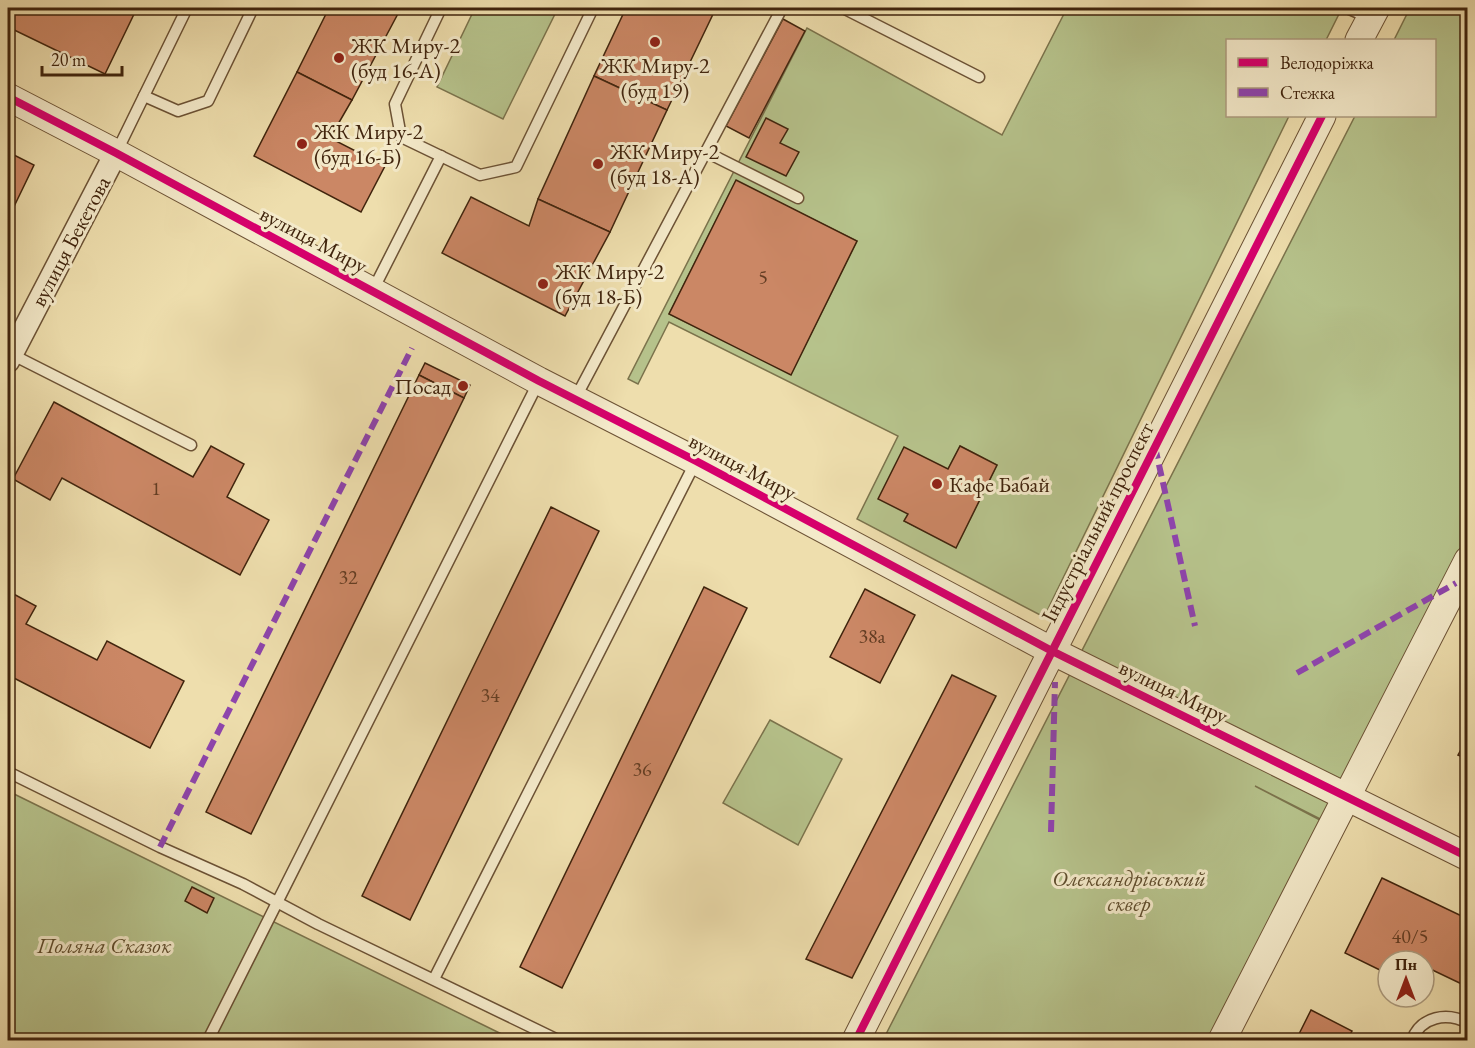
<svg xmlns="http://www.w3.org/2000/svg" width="1475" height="1048" viewBox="0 0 1475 1048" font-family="'EB Garamond',serif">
  <rect width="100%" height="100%" fill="#eedead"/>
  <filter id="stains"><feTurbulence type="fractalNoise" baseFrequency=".00333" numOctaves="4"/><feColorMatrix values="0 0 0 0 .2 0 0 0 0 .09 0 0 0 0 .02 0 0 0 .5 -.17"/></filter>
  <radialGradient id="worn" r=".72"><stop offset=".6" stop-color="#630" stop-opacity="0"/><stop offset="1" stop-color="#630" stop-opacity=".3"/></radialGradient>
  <!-- green -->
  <g fill="#b6c28b" stroke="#7b734c" stroke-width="1.5" fill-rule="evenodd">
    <polygon points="475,8 558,8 503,119 437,87"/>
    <path d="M1067 8H1342L1326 40H1228V116H1289L1044 617 857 519 898 436 669 322 638 384 628 379 807 28 1002 135ZM736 181 857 241 791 374 669 314ZM960 446 997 465 956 547 904 521 908 514 948 469Z"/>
    <polygon points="1431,8 1467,8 1467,579 1344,831 1255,786 1343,832 1234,1040 883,1040 1355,116 1434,116 1434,40 1394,40 1409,10"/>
    <polygon points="770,720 842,759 798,845 723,803"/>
    <polygon points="8,791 471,1019 514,1040 8,1040"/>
  </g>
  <!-- building -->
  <g fill="#cb8765" stroke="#40240d" stroke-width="1.5">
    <polygon points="8,8 137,8 105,74 8,27"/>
    <polygon points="329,8 401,8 352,100 297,72"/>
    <polygon points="626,8 716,8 667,110 594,76"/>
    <polygon points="783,19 805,31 749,138 726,126"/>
    <polygon points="297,72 352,100 330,138 385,166 361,212 254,156"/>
    <polygon points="594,76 667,110 610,232 538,199"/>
    <polygon points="766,118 788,129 780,143 799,152 786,176 746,157"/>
    <polygon points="8,152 34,165 8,219"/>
    <polygon points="736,180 857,241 791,375 669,314"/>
    <polygon points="471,197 529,226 538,199 610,232 565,316 442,253"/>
    <polygon points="425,363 470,385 464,398 419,375"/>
    <polygon points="419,375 464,398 251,834 206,812"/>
    <polygon points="54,402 193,477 211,446 244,464 227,497 269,520 240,575 62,478 50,500 13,479"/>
    <polygon points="960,446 997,465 956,548 904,521 908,514 878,499 904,447 948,469"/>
    <polygon points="551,507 599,531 410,920 362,896"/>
    <polygon points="704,587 747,608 562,988 520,967"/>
    <polygon points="865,589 915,615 880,683 830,657"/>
    <polygon points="8,591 36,606 26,624 97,660 107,641 184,681 150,748 8,675"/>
    <polygon points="952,675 996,696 852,978 806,959"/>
    <polygon points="1468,737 1468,759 1458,755"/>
    <polygon points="1382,878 1468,919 1468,987 1424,966 1424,961 1388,961 1388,974 1345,953"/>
    <polygon points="192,887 214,898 207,913 185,901"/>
    <polygon points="1311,1010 1352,1031 1347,1040 1296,1040"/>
  </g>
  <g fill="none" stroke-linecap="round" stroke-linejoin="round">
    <!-- service casing -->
    <g stroke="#6c5235" stroke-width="13">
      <g id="service">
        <polyline points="441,8 395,104 401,137 480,175 516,167 593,8"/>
        <polyline points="843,8 979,77"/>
        <polyline points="1347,8 1370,18"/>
        <polyline points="144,96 178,111 208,101 253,8"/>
        <polyline points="120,145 187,8"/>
        <polyline points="706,152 798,198"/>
        <polyline points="372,292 441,156"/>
        <polyline points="11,354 191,445"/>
        <polyline points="575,399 782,8"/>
        <polyline points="8,772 160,847 243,884 318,924 558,1040"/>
        <polyline points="434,979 696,461"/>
        <polyline points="208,1040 539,381"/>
        <path d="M1412 1040C1421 1016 1447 1012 1468 1023"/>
      </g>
    </g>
    <!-- minor casing -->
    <g stroke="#6c5235" stroke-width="25">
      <polyline id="minor" points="8,361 116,153"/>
    </g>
    <!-- tertiary casing -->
    <g stroke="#6c5235" stroke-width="29">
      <g id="tertiary">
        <polyline points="1359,40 1376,8"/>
        <polyline points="8,97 116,153 539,381 696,461 1052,651 1468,857"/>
        <polyline points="856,1040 1322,116"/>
        <polyline points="1222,1040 1468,560"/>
      </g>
    </g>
    <!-- service -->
    <use href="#service" stroke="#f4eaca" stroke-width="10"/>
    <!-- minor -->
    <use href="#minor" stroke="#f4eaca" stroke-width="22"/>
    <!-- tertiary -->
    <use href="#tertiary" stroke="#f4eaca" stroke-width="27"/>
    <!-- quiet -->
    <g stroke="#8e44ad" stroke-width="6" stroke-dasharray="12 6" stroke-linecap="butt">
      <polyline points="1155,447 1195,626"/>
      <polyline points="1297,673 1456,583"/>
      <polyline points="1051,832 1055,682"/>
      <polyline points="160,847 412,348"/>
    </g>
    <!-- cycleway casing -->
    <g stroke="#f4eaca" stroke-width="11">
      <g id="cycleway">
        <polyline points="8,97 116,153 539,381 696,461 1052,651 1468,857"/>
        <polyline points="856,1040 1322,116"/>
      </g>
    </g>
    <!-- cycleway -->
    <use href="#cycleway" stroke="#d6006c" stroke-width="8"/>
  </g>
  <!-- markers -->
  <g fill="#8f2418" stroke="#f4eaca" stroke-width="2">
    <circle cx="655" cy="42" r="6"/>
    <circle cx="339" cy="58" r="6"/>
    <circle cx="302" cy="144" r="6"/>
    <circle cx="598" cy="164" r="6"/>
    <circle cx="543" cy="284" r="6"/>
    <circle cx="463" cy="386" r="6"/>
    <circle cx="937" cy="484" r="6"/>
  </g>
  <g text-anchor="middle" stroke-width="6" stroke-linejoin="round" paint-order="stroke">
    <!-- number labels -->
    <g font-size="20" fill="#633d23">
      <text x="763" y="284">5</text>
      <text x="156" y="495">1</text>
      <text x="348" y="584">32</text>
      <text x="872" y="643">38а</text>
      <text x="490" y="702">34</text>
      <text x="642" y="776">36</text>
      <text x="1410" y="943">40/5</text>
    </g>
    <!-- poi labels -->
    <g font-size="22" fill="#40240d" stroke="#f4eaca" text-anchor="start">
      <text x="351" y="53">ЖК Миру-2<tspan x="351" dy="25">(буд 16-А)</tspan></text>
      <text x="655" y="73" text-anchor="middle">ЖК Миру-2<tspan x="655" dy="25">(буд 19)</tspan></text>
      <text x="314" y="139">ЖК Миру-2<tspan x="314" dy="25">(буд 16-Б)</tspan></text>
      <text x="610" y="159">ЖК Миру-2<tspan x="610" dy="25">(буд 18-А)</tspan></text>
      <text x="555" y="279">ЖК Миру-2<tspan x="555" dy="25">(буд 18-Б)</tspan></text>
      <text x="451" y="394" text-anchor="end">Посад</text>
      <text x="949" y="492">Кафе Бабай</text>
    </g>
    <!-- street labels -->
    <g font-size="22" fill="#40240d" stroke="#f4eaca">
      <text transform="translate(314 239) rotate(28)" y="8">вулиця Миру</text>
      <text transform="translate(70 241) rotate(-62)" y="8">вулиця Бекетова</text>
      <text transform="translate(743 466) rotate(28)" y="8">вулиця Миру</text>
      <text transform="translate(1097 522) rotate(-63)" y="8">Індустріальний проспект</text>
      <text transform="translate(1174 691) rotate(26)" y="8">вулиця Миру</text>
    </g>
    <!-- park labels -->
    <g font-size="22" font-style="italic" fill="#5e4c2c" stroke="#f4eaca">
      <text x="1129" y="886">Олександрівський<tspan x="1129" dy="25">сквер</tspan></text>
      <text x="104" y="953">Поляна Сказок</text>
    </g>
  </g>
  <!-- margin -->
  <rect width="1475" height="1048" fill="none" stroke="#eedead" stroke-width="30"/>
  <rect x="9" y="9" width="1457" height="1030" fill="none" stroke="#40240d" stroke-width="3"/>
  <rect x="15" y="15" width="1445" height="1018" fill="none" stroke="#40240d" stroke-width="1.5"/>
  <!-- legend -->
  <rect x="1226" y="39" width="210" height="78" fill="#f4eaca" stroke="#ac9b7e" stroke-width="1.5"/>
  <rect x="1238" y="58" width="30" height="9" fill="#d6006c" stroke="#ac9b7e" stroke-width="1.5"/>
  <text x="1280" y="69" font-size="18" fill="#40240d">Велодоріжка</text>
  <rect x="1238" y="88" width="30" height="9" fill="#8e44ad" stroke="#ac9b7e" stroke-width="1.5"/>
  <text x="1280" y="99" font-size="18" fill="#40240d">Стежка</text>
  <!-- north arrow -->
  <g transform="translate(1406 979)"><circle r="28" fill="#f4eaca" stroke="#ac9b7e" stroke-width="1.5"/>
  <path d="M0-4.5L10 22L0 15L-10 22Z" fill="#8f2418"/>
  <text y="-9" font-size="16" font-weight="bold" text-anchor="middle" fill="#40240d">Пн</text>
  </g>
  <!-- scale -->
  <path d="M42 66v9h80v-9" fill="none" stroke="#40240d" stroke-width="3"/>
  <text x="51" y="66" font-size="18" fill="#40240d" stroke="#f4eaca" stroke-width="4.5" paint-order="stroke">20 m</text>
  <rect width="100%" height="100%" filter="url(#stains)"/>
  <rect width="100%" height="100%" fill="url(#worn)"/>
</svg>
